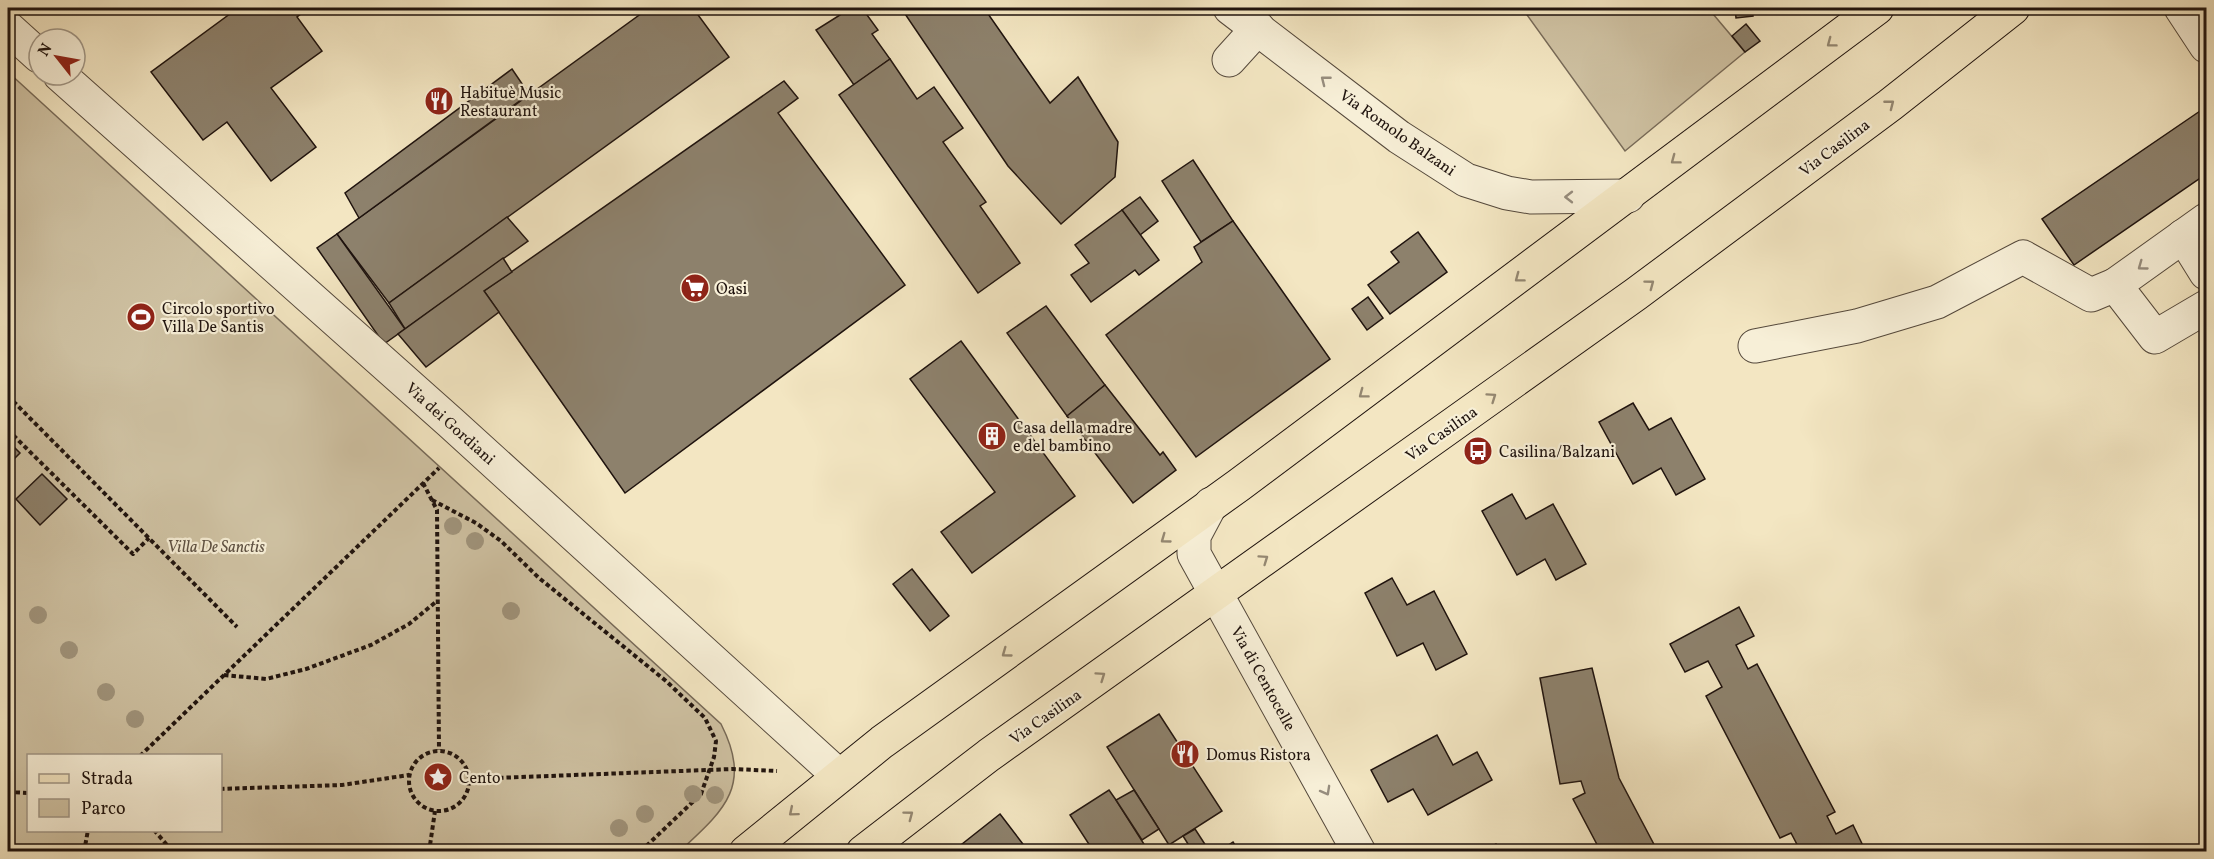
<svg xmlns="http://www.w3.org/2000/svg" width="2214" height="859" viewBox="0 0 2214 859" font-family="Vollkorn,serif">
  <rect width="100%" height="100%" fill="#f3e6c2"/>
  <filter id="stains"><feTurbulence type="fractalNoise" baseFrequency=".00333" numOctaves="4"/><feColorMatrix values="0 0 0 0 .2 0 0 0 0 .09 0 0 0 0 .02 0 0 0 .5 -.17"/></filter>
  <radialGradient id="worn" r=".72"><stop offset=".6" stop-color="#630" stop-opacity="0"/><stop offset="1" stop-color="#630" stop-opacity=".3"/></radialGradient>
  <!-- green -->
  <g fill="#cfc2a3" stroke="#776a58" stroke-width="1.5" fill-rule="evenodd">
    <polygon points="1522,8 1708,8 1745,52 1625,151"/>
    <path d="M8 72 721 724C753 787 723 811 680 851H8ZM28 756H220V830H28Z"/>
  </g>
  <!-- building -->
  <g fill="#8d816c" stroke="#1f130e" stroke-width="1.5">
    <polygon points="238,8 309,8 297,17 322,51 271,88 316,147 271,181 227,122 203,140 151,72"/>
    <polygon points="649,8 693,8 729,57 389,303 337,234"/>
    <polygon points="851,8 862,8 878,30 872,34 890,59 854,85 816,30"/>
    <polygon points="901,8 984,8 1050,103 1078,77 1118,142 1115,177 1061,224 1008,166"/>
    <polygon points="1735,8 1752,8 1753,16 1736,18"/>
    <polygon points="1746,24 1760,41 1745,52 1732,36"/>
    <polygon points="890,59 917,99 934,87 963,128 943,142 986,202 980,206 1020,263 978,293 839,95"/>
    <polygon points="512,69 529,94 359,218 345,193"/>
    <polygon points="784,81 798,98 778,113 905,285 625,493 484,291"/>
    <polygon points="2203,109 2206,115 2206,174 2074,265 2042,219"/>
    <polygon points="1193,160 1233,221 1201,242 1162,181"/>
    <polygon points="1140,197 1158,221 1140,235 1122,210"/>
    <polygon points="1122,210 1159,260 1139,275 1135,270 1091,302 1071,275 1089,263 1075,245"/>
    <polygon points="507,217 528,241 405,329 389,303"/>
    <polygon points="1233,221 1330,359 1196,457 1106,335 1202,262 1194,247"/>
    <polygon points="1418,232 1447,272 1390,314 1368,285 1399,262 1391,252"/>
    <polygon points="337,234 405,329 384,344 317,248"/>
    <polygon points="503,258 512,272 484,291 499,312 426,367 398,334"/>
    <polygon points="1368,297 1383,318 1367,330 1352,309"/>
    <polygon points="1046,306 1105,385 1067,416 1007,333"/>
    <polygon points="961,341 1075,496 972,573 941,532 995,492 910,379"/>
    <polygon points="1105,385 1160,455 1163,452 1176,470 1133,503 1067,416"/>
    <polygon points="1633,403 1649,430 1671,418 1705,479 1676,495 1661,468 1633,484 1599,422"/>
    <polygon points="8,441 20,453 8,465"/>
    <polygon points="42,474 67,499 40,525 16,499"/>
    <polygon points="1512,494 1526,519 1553,504 1586,564 1556,580 1545,559 1517,575 1482,511"/>
    <polygon points="912,569 949,616 930,631 893,584"/>
    <polygon points="1392,578 1407,605 1434,591 1467,654 1436,670 1423,643 1397,656 1365,593"/>
    <polygon points="1739,607 1754,636 1736,645 1748,669 1757,664 1835,812 1827,816 1836,834 1853,825 1866,852 1801,852 1791,833 1780,838 1706,696 1722,687 1708,661 1685,672 1670,644"/>
    <polygon points="1592,668 1619,778 1658,852 1601,852 1573,799 1585,793 1581,781 1560,784 1540,678"/>
    <polygon points="1159,714 1222,811 1169,845 1107,747"/>
    <polygon points="1437,735 1453,765 1477,752 1492,780 1428,815 1413,789 1388,802 1371,770"/>
    <polygon points="1109,790 1116,800 1149,852 1094,852 1070,815"/>
    <polygon points="1134,790 1159,829 1142,840 1116,800"/>
    <polygon points="1000,814 1029,852 952,852"/>
    <polygon points="1195,829 1210,852 1193,852 1183,836"/>
    <polygon points="1233,842 1239,852 1218,852"/>
    <polygon points="1496,844 1500,852 1481,852"/>
  </g>
  <g fill="none" stroke-linecap="round" stroke-linejoin="round">
    <!-- minor casing -->
    <g stroke="#54483b" stroke-width="35">
      <g id="minor">
        <polyline points="1230,8 1399,137 1466,180 1507,193 1531,197 1628,196"/>
        <polyline points="2181,8 2206,46"/>
        <polyline points="8,28 39,56"/>
        <polyline points="1229,60 1258,28"/>
        <polyline points="60,75 450,422 838,775"/>
        <polyline points="2206,220 2115,285 2155,337 2206,307"/>
        <polyline points="2183,236 2206,273"/>
        <polyline points="1755,346 1857,326 1937,302 2023,257 2091,295 2115,285"/>
        <polyline points="1211,504 1194,536 1194,554 1359,852"/>
      </g>
    </g>
    <!-- major casing -->
    <g stroke="#1f130e" stroke-width="35">
      <g id="major">
        <polyline points="746,852 882,742 1239,485 1877,8"/>
        <polyline points="863,852 989,755 1636,294 1890,105 2013,8"/>
      </g>
    </g>
    <!-- path -->
    <g stroke="#1f130e" stroke-width="4" stroke-dasharray="4.5 3" stroke-linecap="butt">
      <polyline points="8,396 237,627"/>
      <polyline points="8,430 133,554 149,538"/>
      <polyline points="423,483 437,510 439,750"/>
      <polyline points="432,500 476,523 501,541 539,578 666,681 705,718 716,741 714,757 701,794 640,852"/>
      <polyline points="224,675 266,679 306,669 371,645 409,624 437,601"/>
      <circle cx="439" cy="781" r="30"/>
      <polyline points="140,756 439,468"/>
      <polyline points="469,779 733,769 777,771"/>
      <polyline points="220,789 342,785 409,775"/>
      <polyline points="8,792 28,793"/>
      <polyline points="154,830 173,852"/>
      <polyline points="84,852 88,830"/>
      <polyline points="429,852 435,811"/>
    </g>
    <!-- minor -->
    <use href="#minor" stroke="#f7efd7" stroke-width="33"/>
    <!-- major -->
    <use href="#major" stroke="#f3e6c2" stroke-width="33"/>
  </g>
  <!-- trees -->
  <g fill="#a0947c">
    <circle cx="453" cy="526" r="9"/>
    <circle cx="475" cy="541" r="9"/>
    <circle cx="511" cy="611" r="9"/>
    <circle cx="38" cy="615" r="9"/>
    <circle cx="69" cy="650" r="9"/>
    <circle cx="106" cy="692" r="9"/>
    <circle cx="135" cy="719" r="9"/>
    <circle cx="693" cy="794" r="9"/>
    <circle cx="715" cy="795" r="9"/>
    <circle cx="645" cy="814" r="9"/>
    <circle cx="619" cy="828" r="9"/>
  </g>
  <!-- one-way arrows -->
  <defs><path id="oneway-chevron" d="M-2-3.5L2.5 0L-2 3.5" fill="none" stroke-width="1.6" stroke-linecap="round" stroke-linejoin="round" transform="scale(1.5)"/></defs>
  <g stroke="#948771">
    <use href="#oneway-chevron" transform="translate(1831 43) rotate(143)"/>
    <use href="#oneway-chevron" transform="translate(1890 104) rotate(-38)"/>
    <use href="#oneway-chevron" transform="translate(1675 160) rotate(143)"/>
    <use href="#oneway-chevron" transform="translate(1519 278) rotate(143)"/>
    <use href="#oneway-chevron" transform="translate(1650 284) rotate(-37)"/>
    <use href="#oneway-chevron" transform="translate(1363 394) rotate(143)"/>
    <use href="#oneway-chevron" transform="translate(1492 397) rotate(-35)"/>
    <use href="#oneway-chevron" transform="translate(1165 539) rotate(144)"/>
    <use href="#oneway-chevron" transform="translate(1264 559) rotate(-35)"/>
    <use href="#oneway-chevron" transform="translate(1006 653) rotate(144)"/>
    <use href="#oneway-chevron" transform="translate(1101 676) rotate(-35)"/>
    <use href="#oneway-chevron" transform="translate(793 812) rotate(140)"/>
    <use href="#oneway-chevron" transform="translate(909 815) rotate(-37)"/>
  </g>
  <g stroke="#968c7d">
    <use href="#oneway-chevron" transform="translate(1325 80) rotate(-142)"/>
    <use href="#oneway-chevron" transform="translate(1569 197) rotate(-180)"/>
    <use href="#oneway-chevron" transform="translate(2142 266) rotate(144)"/>
    <use href="#oneway-chevron" transform="translate(1326 791) rotate(61)"/>
  </g>
  <!-- icons -->
  <defs>
    <g id="restaurant-disc" transform="scale(1.5)"><circle r="9.5" fill="#8f2418" stroke="#f7efd7"/><path d="M-5-6h1v4h1v-4h1v4h1v-4h1v5L-1.5 .5V6h-2V.5L-5-1ZM5-6V6H3V1.5H1.5Q1.5-4 5-6Z" fill="#fff"/></g>
    <g id="supermarket-disc" transform="scale(1.5)"><circle r="9.5" fill="#8f2418" stroke="#f7efd7"/><path d="M-6-5.5h2.5l.6 2H6L4.5 2H-2.5L-4.4-4H-6ZM-1.5 3.2a1.3 1.3 0 1 0 .1 0ZM3 3.2a1.3 1.3 0 1 0 .1 0Z" fill="#fff"/></g>
    <g id="stadium-disc" transform="scale(1.5)"><circle r="9.5" fill="#8f2418" stroke="#f7efd7"/><path d="M0-5a6.5 5 0 1 0 0 10a6.5 5 0 1 0 0-10ZM-3.5-1.8h7v3.6h-7Z" fill="#fff"/></g>
    <g id="building-disc" transform="scale(1.5)"><circle r="9.5" fill="#8f2418" stroke="#f7efd7"/><path d="M-4-6H4V6H1V3H-1V6H-4ZM-2.5-4.3h1.7v1.8h-1.7ZM.8-4.3h1.7v1.8H.8ZM-2.5-1h1.7V.8h-1.7ZM.8-1h1.7V.8H.8Z" fill="#fff"/></g>
    <g id="bus-disc" transform="scale(1.5)"><circle r="9.5" fill="#8f2418" stroke="#f7efd7"/><path d="M-5-6H5V4H4V6H2V4H-2V6H-4V4H-5ZM-3.5-4V0h7V-4ZM-3.5 1.2v1.5H-2V1.2ZM2 1.2v1.5H3.5V1.2Z" fill="#fff"/></g>
    <g id="sight-disc" transform="scale(1.5)"><circle r="9.5" fill="#8f2418" stroke="#f7efd7"/><path d="M0-6L1.8-2.2L6-1.7L2.9 1.2L3.7 5.4L0 3.3L-3.7 5.4L-2.9 1.2L-6-1.7L-1.8-2.2Z" fill="#fff"/></g>
  </defs>
  <g fill-rule="evenodd">
    <use href="#restaurant-disc" x="439" y="101"/>
    <use href="#supermarket-disc" x="695" y="288"/>
    <use href="#stadium-disc" x="141" y="317"/>
    <use href="#building-disc" x="992" y="436"/>
    <use href="#bus-disc" x="1478" y="451"/>
    <use href="#restaurant-disc" x="1185" y="754"/>
    <use href="#sight-disc" x="438" y="777"/>
  </g>
  <g text-anchor="middle" stroke-width="4.5" stroke-linejoin="round" paint-order="stroke">
    <!-- poi labels -->
    <g font-size="16" fill="#1f130e" stroke="#f7efd7" text-anchor="start">
      <text x="460" y="98">Habituè Music<tspan x="460" dy="18">Restaurant</tspan></text>
      <text x="716" y="294">Oasi</text>
      <text x="162" y="314">Circolo sportivo<tspan x="162" dy="18">Villa De Santis</tspan></text>
      <text x="1013" y="433">Casa della madre<tspan x="1013" dy="18">e del bambino</tspan></text>
      <text x="1499" y="457">Casilina/Balzani</text>
      <text x="1206" y="760">Domus Ristora</text>
      <text x="459" y="783">Cento</text>
    </g>
    <!-- street labels -->
    <g font-size="16" fill="#1f130e" stroke="#f7efd7">
      <text transform="translate(1398 132) rotate(35)" y="6">Via Romolo Balzani</text>
      <text transform="translate(1834 147) rotate(-37)" y="6">Via Casilina</text>
      <text transform="translate(451 423) rotate(42)" y="6">Via dei Gordiani</text>
      <text transform="translate(1441 433) rotate(-35)" y="6">Via Casilina</text>
      <text transform="translate(1264 678) rotate(61)" y="6">Via di Centocelle</text>
      <text transform="translate(1045 716) rotate(-35)" y="6">Via Casilina</text>
    </g>
    <!-- park labels -->
    <g font-size="16" font-style="italic" fill="#5d5042" stroke="#f7efd7">
      <text x="216" y="552">Villa De Sanctis</text>
    </g>
  </g>
  <!-- margin -->
  <rect width="2214" height="859" fill="none" stroke="#f3e6c2" stroke-width="30"/>
  <rect x="9" y="9" width="2196" height="841" fill="none" stroke="#1f130e" stroke-width="3"/>
  <rect x="15" y="15" width="2184" height="829" fill="none" stroke="#1f130e" stroke-width="1.5"/>
  <!-- legend -->
  <rect x="27" y="754" width="195" height="78" fill="#f7efd7" stroke="#a19787" stroke-width="1.5"/>
  <rect x="39" y="774" width="30" height="9" fill="#f3e6c2" stroke="#a19787" stroke-width="1.5"/>
  <text x="81" y="784" font-size="18" fill="#1f130e">Strada</text>
  <rect x="39" y="799" width="30" height="18" fill="#cfc2a3" stroke="#a19787" stroke-width="1.5"/>
  <text x="81" y="814" font-size="18" fill="#1f130e">Parco</text>
  <!-- north arrow -->
  <g transform="translate(57 57) rotate(301)"><circle r="28" fill="#f7efd7" stroke="#a19787" stroke-width="1.5"/>
  <path d="M0-4.5L10 22L0 15L-10 22Z" fill="#8f2418"/>
  <text y="-9" font-size="16" font-weight="bold" text-anchor="middle" fill="#1f130e">N</text>
  </g>
  <rect width="100%" height="100%" filter="url(#stains)"/>
  <rect width="100%" height="100%" fill="url(#worn)"/>
</svg>
